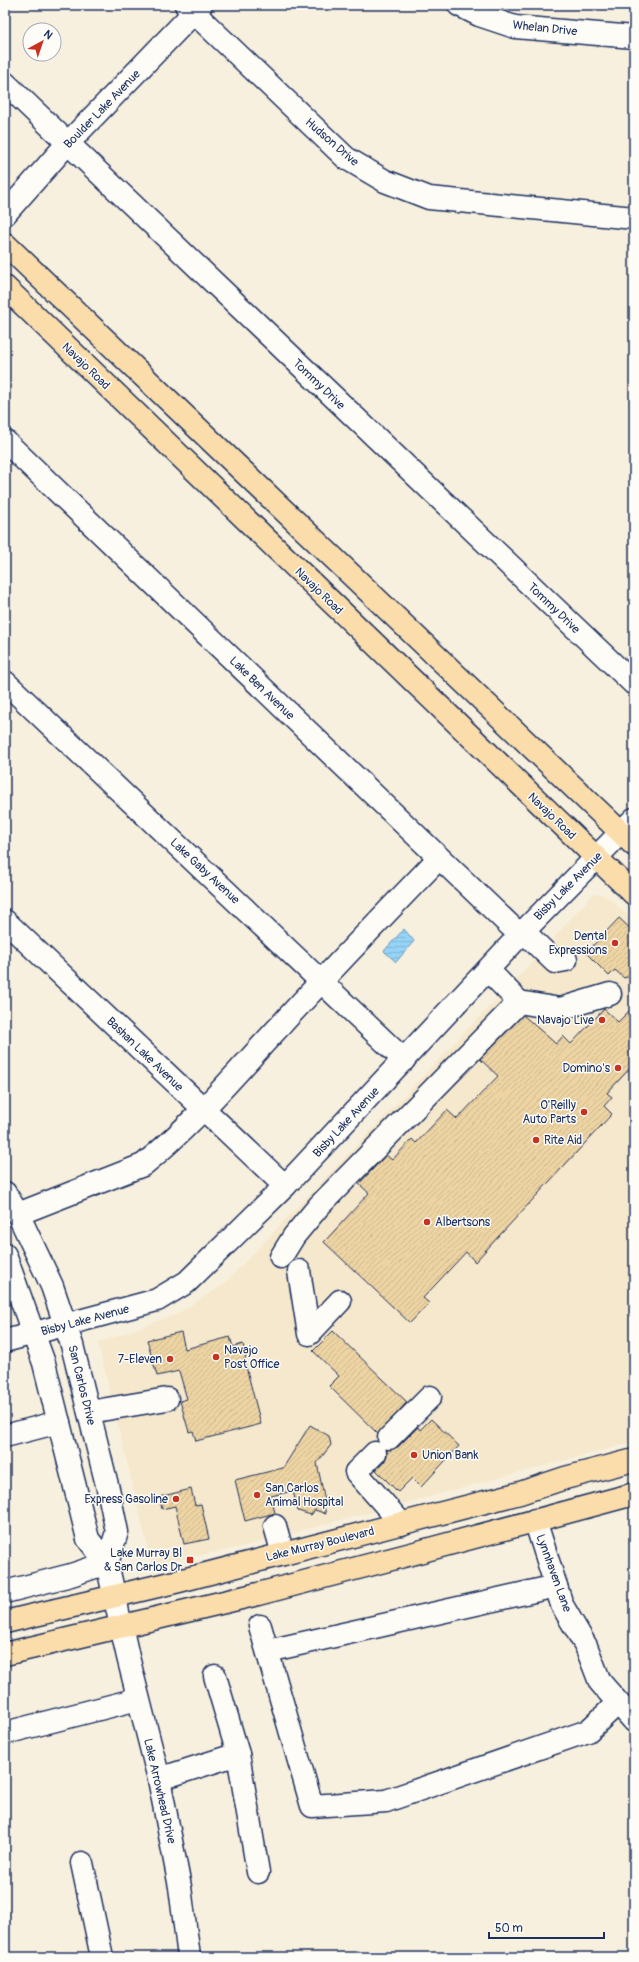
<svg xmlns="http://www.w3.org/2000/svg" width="639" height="1962" viewBox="0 0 639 1962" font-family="Pangolin,sans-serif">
  <defs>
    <pattern id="water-rules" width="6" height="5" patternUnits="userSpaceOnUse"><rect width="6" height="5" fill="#96d4f7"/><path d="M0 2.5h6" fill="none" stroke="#81b6d6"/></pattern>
    <pattern id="building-hatch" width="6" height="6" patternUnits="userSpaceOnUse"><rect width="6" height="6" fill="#eed4a3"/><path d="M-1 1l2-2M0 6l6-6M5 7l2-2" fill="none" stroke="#ccb68f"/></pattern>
  </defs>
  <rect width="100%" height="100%" fill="#f8f0de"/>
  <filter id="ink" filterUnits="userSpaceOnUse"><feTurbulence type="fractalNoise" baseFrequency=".025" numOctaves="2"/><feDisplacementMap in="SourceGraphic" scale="8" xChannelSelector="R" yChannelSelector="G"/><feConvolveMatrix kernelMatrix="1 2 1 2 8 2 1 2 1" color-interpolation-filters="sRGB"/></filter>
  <g filter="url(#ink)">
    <!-- built -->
    <polygon fill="#f5e8cc" points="593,894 601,894 612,901 634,922 634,1442 241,1547 152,1565 98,1343 177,1314 223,1285 530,964"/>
    <!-- water -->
    <polygon fill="url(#water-rules)" stroke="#6592ba" points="404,929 414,941 396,962 384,951"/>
    <!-- building -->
    <g fill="url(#building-hatch)" stroke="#1b2f5e">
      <polygon points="619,918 634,932 634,975 624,978 615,970 609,976 586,953"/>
      <polygon points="634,1006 634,1064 607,1093 612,1097 604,1106 612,1114 475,1262 466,1252 423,1298 429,1303 410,1323 324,1242 369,1193 359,1184 386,1155 392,1160 412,1139 416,1143 447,1110 457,1119 498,1076 480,1059 523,1015 556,1044 563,1036 571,1044 604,1009 618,1022"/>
      <polygon points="333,1331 407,1402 378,1434 329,1386 339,1376 313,1351"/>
      <polygon points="181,1332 185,1349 230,1337 233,1347 243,1344 246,1358 244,1359 261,1424 196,1441 193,1431 189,1432 180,1401 187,1399 179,1371 157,1376 147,1340"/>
      <polygon points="431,1419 459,1446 421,1487 412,1478 398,1492 376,1470 384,1462 387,1456 387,1450 398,1447 418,1427 420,1430"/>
      <polygon points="310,1425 329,1436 331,1445 317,1463 325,1501 323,1503 326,1514 315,1510 311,1515 298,1511 293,1491 271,1496 275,1513 245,1521 235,1480 283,1468"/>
      <polygon points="191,1489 195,1505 201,1504 209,1539 184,1544 175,1506 162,1509 159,1497"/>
    </g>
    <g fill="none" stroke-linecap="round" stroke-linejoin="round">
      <!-- minor casing -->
      <g stroke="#1b2f5e" stroke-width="25">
        <g id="minor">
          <polyline points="186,5 346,158 385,181 429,198 634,218"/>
          <polyline points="459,5 479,15 515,27 634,37"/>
          <polyline points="5,83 634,684"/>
          <polyline points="5,214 67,144 201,5"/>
          <polyline points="5,441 520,935"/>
          <polyline points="5,682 404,1060"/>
          <polyline points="5,921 285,1186"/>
          <polyline points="523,931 555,962 566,960"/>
          <polyline points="519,1002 560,1009 610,994"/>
          <polyline points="5,1193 18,1214 52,1286 72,1345 109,1493 117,1532 107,1563"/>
          <path d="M18 1214 143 1165C193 1125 235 1074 279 1027 331 970 385 914 439 858"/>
          <polyline points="5,1255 44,1363 88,1539 107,1563 128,1657 159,1779 180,1887 189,1957"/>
          <polyline points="281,1257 294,1236 319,1206 519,1002 488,970"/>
          <polyline points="299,1271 309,1334 340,1301"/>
          <polyline points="5,1341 157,1300 187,1282 285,1186 520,935 634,819"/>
          <polyline points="89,1412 167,1399"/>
          <polyline points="5,1436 59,1422"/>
          <polyline points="389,1438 430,1397"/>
          <polyline points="375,1453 356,1472 402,1524"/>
          <polyline points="535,1520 562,1605 586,1646 600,1682 634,1721"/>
          <polyline points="275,1526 283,1554"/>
          <polyline points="5,1592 71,1575 107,1563"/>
          <polyline points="260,1626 312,1806 386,1801 588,1731 618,1703"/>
          <polyline points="268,1651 556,1586"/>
          <polyline points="5,1733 138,1699"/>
          <polyline points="238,1754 258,1872"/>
          <polyline points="159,1779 238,1754 215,1676"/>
          <polyline points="82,1863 102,1957"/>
        </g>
      </g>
      <!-- major casing -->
      <g stroke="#1b2f5e" stroke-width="25">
        <g id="major">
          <polyline points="5,244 634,845"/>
          <polyline points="5,287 634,894"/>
          <polyline points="5,1622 179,1581 407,1522 520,1493 565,1478 634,1460"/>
          <polyline points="5,1654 258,1594 415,1553 634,1494"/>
        </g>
      </g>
      <!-- minor -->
      <use href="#minor" stroke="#fdfcf7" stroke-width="22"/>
      <!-- major -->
      <use href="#major" stroke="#faddab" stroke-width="22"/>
    </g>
  </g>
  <!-- markers -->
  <g fill="#c8321e" stroke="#fdfcf7" stroke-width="1.5">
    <circle cx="615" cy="943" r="4"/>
    <circle cx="602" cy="1020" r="4"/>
    <circle cx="618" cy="1068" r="4"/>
    <circle cx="584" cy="1112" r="4"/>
    <circle cx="536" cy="1140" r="4"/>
    <circle cx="427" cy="1222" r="4"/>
    <circle cx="216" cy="1357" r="4"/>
    <circle cx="170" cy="1359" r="4"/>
    <circle cx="414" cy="1455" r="4"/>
    <circle cx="257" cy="1495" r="4"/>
    <circle cx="176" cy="1499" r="4"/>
    <rect x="186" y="1556" width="8" height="8" rx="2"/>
  </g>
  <g text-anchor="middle" stroke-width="3" stroke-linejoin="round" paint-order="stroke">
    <!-- street labels -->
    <g font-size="12" fill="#1b2f5e" stroke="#fdfcf7">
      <text transform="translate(545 28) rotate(6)" y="4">Whelan Drive</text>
      <text transform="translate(102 109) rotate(-46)" y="4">Boulder Lake Avenue</text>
      <text transform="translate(332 142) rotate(41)" y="4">Hudson Drive</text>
      <text transform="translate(86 366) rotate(44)" y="4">Navajo Road</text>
      <text transform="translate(319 384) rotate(44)" y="4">Tommy Drive</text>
      <text transform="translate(319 591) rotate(44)" y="4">Navajo Road</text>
      <text transform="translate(554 608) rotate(44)" y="4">Tommy Drive</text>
      <text transform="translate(262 688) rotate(44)" y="4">Lake Ben Avenue</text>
      <text transform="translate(552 816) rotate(44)" y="4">Navajo Road</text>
      <text transform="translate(205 871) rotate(43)" y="4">Lake Gaby Avenue</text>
      <text transform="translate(568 886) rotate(-45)" y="4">Bisby Lake Avenue</text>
      <text transform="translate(145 1054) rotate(44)" y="4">Bashan Lake Avenue</text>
      <text transform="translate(346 1122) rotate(-47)" y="4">Bisby Lake Avenue</text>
      <text transform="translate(85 1320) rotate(-15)" y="4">Bisby Lake Avenue</text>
      <text transform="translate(82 1385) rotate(76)" y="4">San Carlos Drive</text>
      <text transform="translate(320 1544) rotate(-14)" y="4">Lake Murray Boulevard</text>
      <text transform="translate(554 1573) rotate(70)" y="4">Lynnhaven Lane</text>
      <text transform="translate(160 1791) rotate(77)" y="4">Lake Arrowhead Drive</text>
    </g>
    <!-- poi labels -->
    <g font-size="12" fill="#1b2f5e" stroke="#fdfcf7" text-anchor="end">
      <text x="607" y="940">Dental<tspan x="607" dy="14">Expressions</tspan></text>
      <text x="594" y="1024">Navajo Live</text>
      <text x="610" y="1072">Domino's</text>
      <text x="576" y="1109">O'Reilly<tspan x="576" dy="14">Auto Parts</tspan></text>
      <text x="544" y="1144" text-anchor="start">Rite Aid</text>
      <text x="435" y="1226" text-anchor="start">Albertsons</text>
      <text x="224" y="1354" text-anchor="start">Navajo<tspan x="224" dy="14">Post Office</tspan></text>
      <text x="162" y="1363">7-Eleven</text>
      <text x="422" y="1459" text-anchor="start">Union Bank</text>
      <text x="265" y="1492" text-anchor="start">San Carlos<tspan x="265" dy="14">Animal Hospital</tspan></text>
      <text x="168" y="1503">Express Gasoline</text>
      <text x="182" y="1557">Lake Murray Bl<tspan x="182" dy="14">&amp; San Carlos Dr</tspan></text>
    </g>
  </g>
  <!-- margin -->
  <rect width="639" height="1962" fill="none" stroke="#fdfcf7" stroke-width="20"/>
  <rect x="10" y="10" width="619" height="1942" fill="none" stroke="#1b2f5e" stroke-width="1.5" filter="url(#ink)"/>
  <!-- north arrow -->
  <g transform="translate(42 42) rotate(40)"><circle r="19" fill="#fdfcf7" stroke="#a3aaba"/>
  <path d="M0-3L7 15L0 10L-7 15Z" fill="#c8321e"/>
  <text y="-6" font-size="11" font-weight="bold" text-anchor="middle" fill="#1b2f5e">N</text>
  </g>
  <!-- scale -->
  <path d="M489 1932v6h115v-6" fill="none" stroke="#1b2f5e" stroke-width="2"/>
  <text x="495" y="1932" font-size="12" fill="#1b2f5e" stroke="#fdfcf7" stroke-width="3" paint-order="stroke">50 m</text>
</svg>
